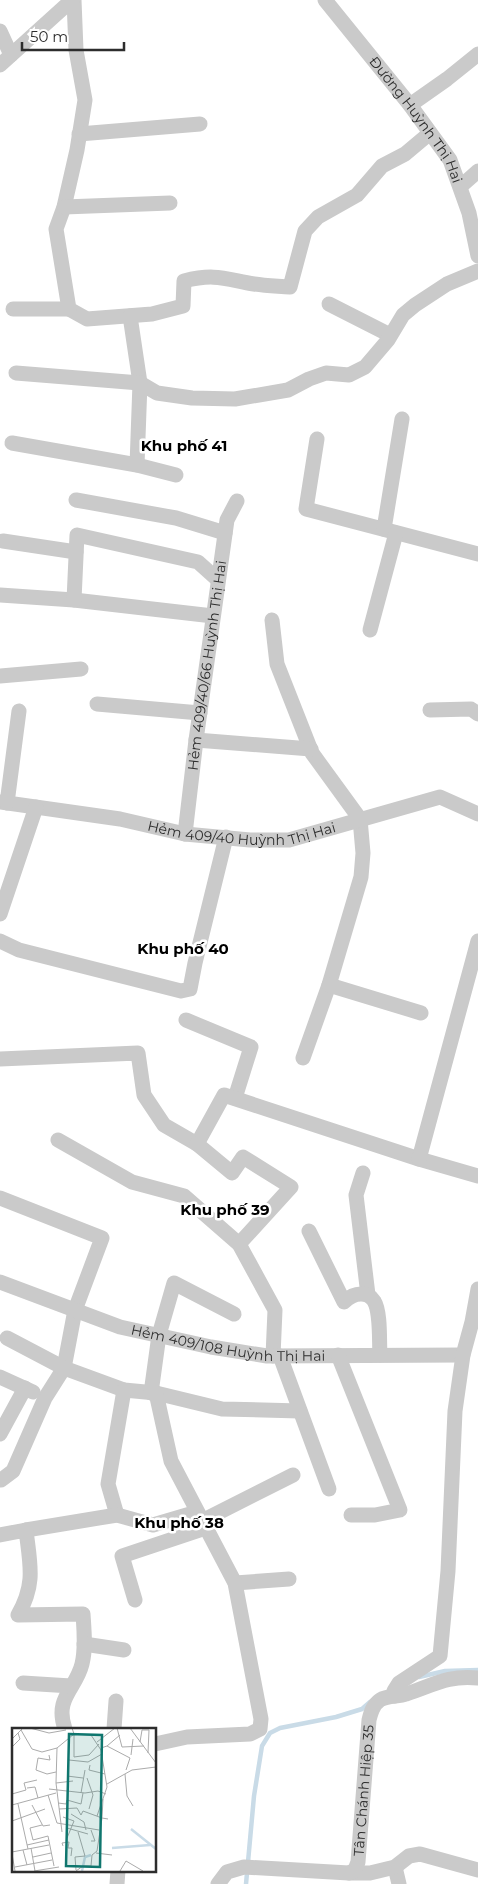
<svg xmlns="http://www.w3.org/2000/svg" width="478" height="1884" viewBox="0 0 478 1884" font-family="Montserrat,sans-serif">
  <rect width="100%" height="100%" fill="#fff"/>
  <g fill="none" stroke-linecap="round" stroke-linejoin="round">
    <!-- stream -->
    <g stroke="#c9dbe7" stroke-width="4.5">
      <polyline points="419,1677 445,1671 478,1670"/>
      <polyline points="246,1884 254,1796 262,1746 270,1733 280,1728 336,1717 362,1709 370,1702"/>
    </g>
    <!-- minor -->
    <g stroke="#cacaca" stroke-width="15">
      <path d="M74 0 76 50 85 100 77 150 64 207 56 229 69 309 87 319 152 314 183 306 184 281C215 273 225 279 254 284 266 286 278 286 290 287L305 231 318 217 357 195 382 166 405 154 430 133"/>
      <path id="s1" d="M325 0 410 105 450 160 469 213 478 256"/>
      <polyline points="0,31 11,55"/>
      <polyline points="0,65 72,0"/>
      <polyline points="410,105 447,79 478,54"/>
      <polyline points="79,134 200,124"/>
      <polyline points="461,186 478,171"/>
      <polyline points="64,207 170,203"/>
      <polyline points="329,304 390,335"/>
      <polyline points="13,309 69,309"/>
      <polyline points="130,316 140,383 137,465"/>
      <polyline points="16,373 140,383 157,393 192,398 235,399 288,390 309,379 326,373 349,375 365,367 388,340 403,315 415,305 447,284 478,271"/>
      <polyline points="317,439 306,509 478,554"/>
      <polyline points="12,443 137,465 176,475"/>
      <polyline points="76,500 176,518 225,533"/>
      <polyline points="384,529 402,419"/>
      <polyline points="3,541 76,552"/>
      <polyline points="0,595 74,600 213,616"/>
      <polyline points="74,600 77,535 198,562 218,580"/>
      <polyline points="272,620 277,664 312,753 360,819 363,853 361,877 329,985 303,1058"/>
      <polyline points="370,630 396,533"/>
      <polyline points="0,676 81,669"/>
      <polyline points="97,704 200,713"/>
      <polyline points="430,710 471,709 478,714"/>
      <polyline points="196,740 311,749"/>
      <path id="s2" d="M0 802 120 819 185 834 250 840H289L440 797 478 814"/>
      <polyline points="7,803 19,711"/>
      <path id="s3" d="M185 834 196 740 227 520 237 501"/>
      <polyline points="0,914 36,807"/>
      <polyline points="0,941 19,950 181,991 190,989 195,963 226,837"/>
      <polyline points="329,985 421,1013"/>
      <polyline points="186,1020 251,1047 235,1098"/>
      <polyline points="0,1059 138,1053 144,1095 164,1125 197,1144 224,1095 419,1159 478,1176"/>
      <polyline points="58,1140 132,1182 184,1196 239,1244 275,1310 273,1356"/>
      <polyline points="197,1144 232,1173 243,1157 291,1187 239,1244"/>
      <polyline points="419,1159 478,941"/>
      <polyline points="363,1173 356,1195 368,1295"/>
      <polyline points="0,1198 102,1238 75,1310 64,1368 45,1398 13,1471 1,1480"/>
      <path d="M309 1231 344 1302C349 1297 354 1294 361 1294 366 1294 371 1296 374 1301 381 1312 379 1342 380 1355"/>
      <path id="s4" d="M0 1282 120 1327 211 1347 267 1356 463 1355"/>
      <polyline points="7,1338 64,1368 124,1390 156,1393 222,1409 300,1411"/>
      <polyline points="338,1355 400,1510 375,1515 351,1515"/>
      <polyline points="280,1356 329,1489"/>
      <polyline points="0,1377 33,1392"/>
      <polyline points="151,1393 159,1335 174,1283 234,1314"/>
      <polyline points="0,1434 25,1388"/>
      <polyline points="117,1515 108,1484 124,1390"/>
      <polyline points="202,1521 293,1475"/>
      <polyline points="26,1530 117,1515 153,1525 197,1512"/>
      <path d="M0 1535 26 1530C30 1565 36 1583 18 1615L83 1614C84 1630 86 1648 82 1664 76 1689 54 1698 65 1729"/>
      <polyline points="235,1583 289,1579"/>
      <polyline points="135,1600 122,1556 206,1528"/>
      <polyline points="84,1644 124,1650"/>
      <polyline points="23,1683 71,1686"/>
      <polyline points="395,1696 394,1691 399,1683 440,1656 448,1571 455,1411 463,1355 472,1322 478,1289"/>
      <polyline points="114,1729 116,1701"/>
      <polyline points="155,1744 187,1737 250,1734 260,1729 261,1719 235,1583 171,1461 156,1393"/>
      <polyline points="395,1867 399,1884"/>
      <polyline points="349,1873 370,1873 395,1867 409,1856 420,1854 478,1870"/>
      <polyline points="117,1884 118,1870"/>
      <path id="s5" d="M218 1884 227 1872 244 1867 349 1873 355 1870 358 1862 369 1720C371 1712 373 1705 380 1700 388 1695 398 1697 406 1694 434 1685 447 1675 478 1678"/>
    </g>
  </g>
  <g text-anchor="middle" stroke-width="5" stroke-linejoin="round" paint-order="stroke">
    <!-- street labels -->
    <g font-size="14" fill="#2d2d2d" stroke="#fff">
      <text dy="5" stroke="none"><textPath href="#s1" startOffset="151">Đường Huỳnh Thị Hai</textPath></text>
      <text dy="5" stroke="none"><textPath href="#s3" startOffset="170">Hẻm 409/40/66 Huỳnh Thị Hai</textPath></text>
      <text dy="5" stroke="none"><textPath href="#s2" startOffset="245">Hẻm 409/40 Huỳnh Thị Hai</textPath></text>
      <text dy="5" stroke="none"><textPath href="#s4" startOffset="238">Hẻm 409/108 Huỳnh Thị Hai</textPath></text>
      <text dy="5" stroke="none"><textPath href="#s5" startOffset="225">Tân Chánh Hiệp 35</textPath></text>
    </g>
    <!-- neighbourhood labels -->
    <g font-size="15" font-weight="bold" fill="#000" stroke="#fff">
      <text x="184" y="451">Khu phố 41</text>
      <text x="183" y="954">Khu phố 40</text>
      <text x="225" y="1215">Khu phố 39</text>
      <text x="179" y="1528">Khu phố 38</text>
    </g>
  </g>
  <!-- overview -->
  <g transform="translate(12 1728)">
    <rect width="144" height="144" fill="#fff"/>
    <path fill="none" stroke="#c9dbe7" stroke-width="2.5" d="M119 101 144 121M100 120 138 117M70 143 73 129 79 127"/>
    <path fill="none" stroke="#ababab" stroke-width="1" d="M18 0 37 5 54 2M60 0 62 6 79 7 89 22 95 59 85 88M105 0 110 19 132 18M118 0 144 35M9 2 20 21 30 24 45 20 62 6M62 6V29L77 27 87 16M0 11 11 0M85 14 103 0M128 14 130 2H137L136 25M95 18 108 7M0 19 8 11 6 5M45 20 44 55 50 104M89 20 95 18 118 30 114 42M37 27 38 32 26 30 24 42 35 46 44 44M119 27 121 11M57 32 76 34 90 26M78 37 77 42 93 46M113 46 115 68 121 78M55 48 71 50M75 50 81 67 77 81M44 55 61 53M95 56 120 42 144 39M15 60 23 59 26 70M37 61 73 65 86 63 94 66M69 65 73 42M0 66 14 62 12 55 25 52M36 67 45 95 87 102M91 71 90 90 96 91M46 75 54 76 55 72 69 76 71 65M6 76 16 121M0 77 44 65M20 77 31 98 38 97M47 81 65 80 69 87 71 83 90 90 85 123 80 127 79 138H71L64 143M59 86 72 94 74 102M51 89 62 93 55 110M0 93 33 81M30 97 18 100 21 112 36 108 42 138M55 100 76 106M79 102 83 113H79M15 117 37 112M51 118 50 115 57 114 56 120H60L59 128M19 120 23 143M11 122 15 137M0 124 37 117M84 125 100 127M0 126 3 143M21 129 39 125M3 139 40 132M64 142 63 129 73 128 66 104M22 143 47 139M108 143 114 133 131 143"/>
    <path fill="#0f766e" fill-opacity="0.15" stroke="#0f766e" stroke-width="2.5" d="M57 6 90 7 88 139 54 138Z"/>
    <rect width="144" height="144" fill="none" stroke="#2d2d2d" stroke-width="2.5"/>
  </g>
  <!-- scale -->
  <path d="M22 42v8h102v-8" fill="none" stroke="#2d2d2d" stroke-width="2.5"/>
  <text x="30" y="42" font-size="15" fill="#2d2d2d" stroke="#ffffff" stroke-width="4" paint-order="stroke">50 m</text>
</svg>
